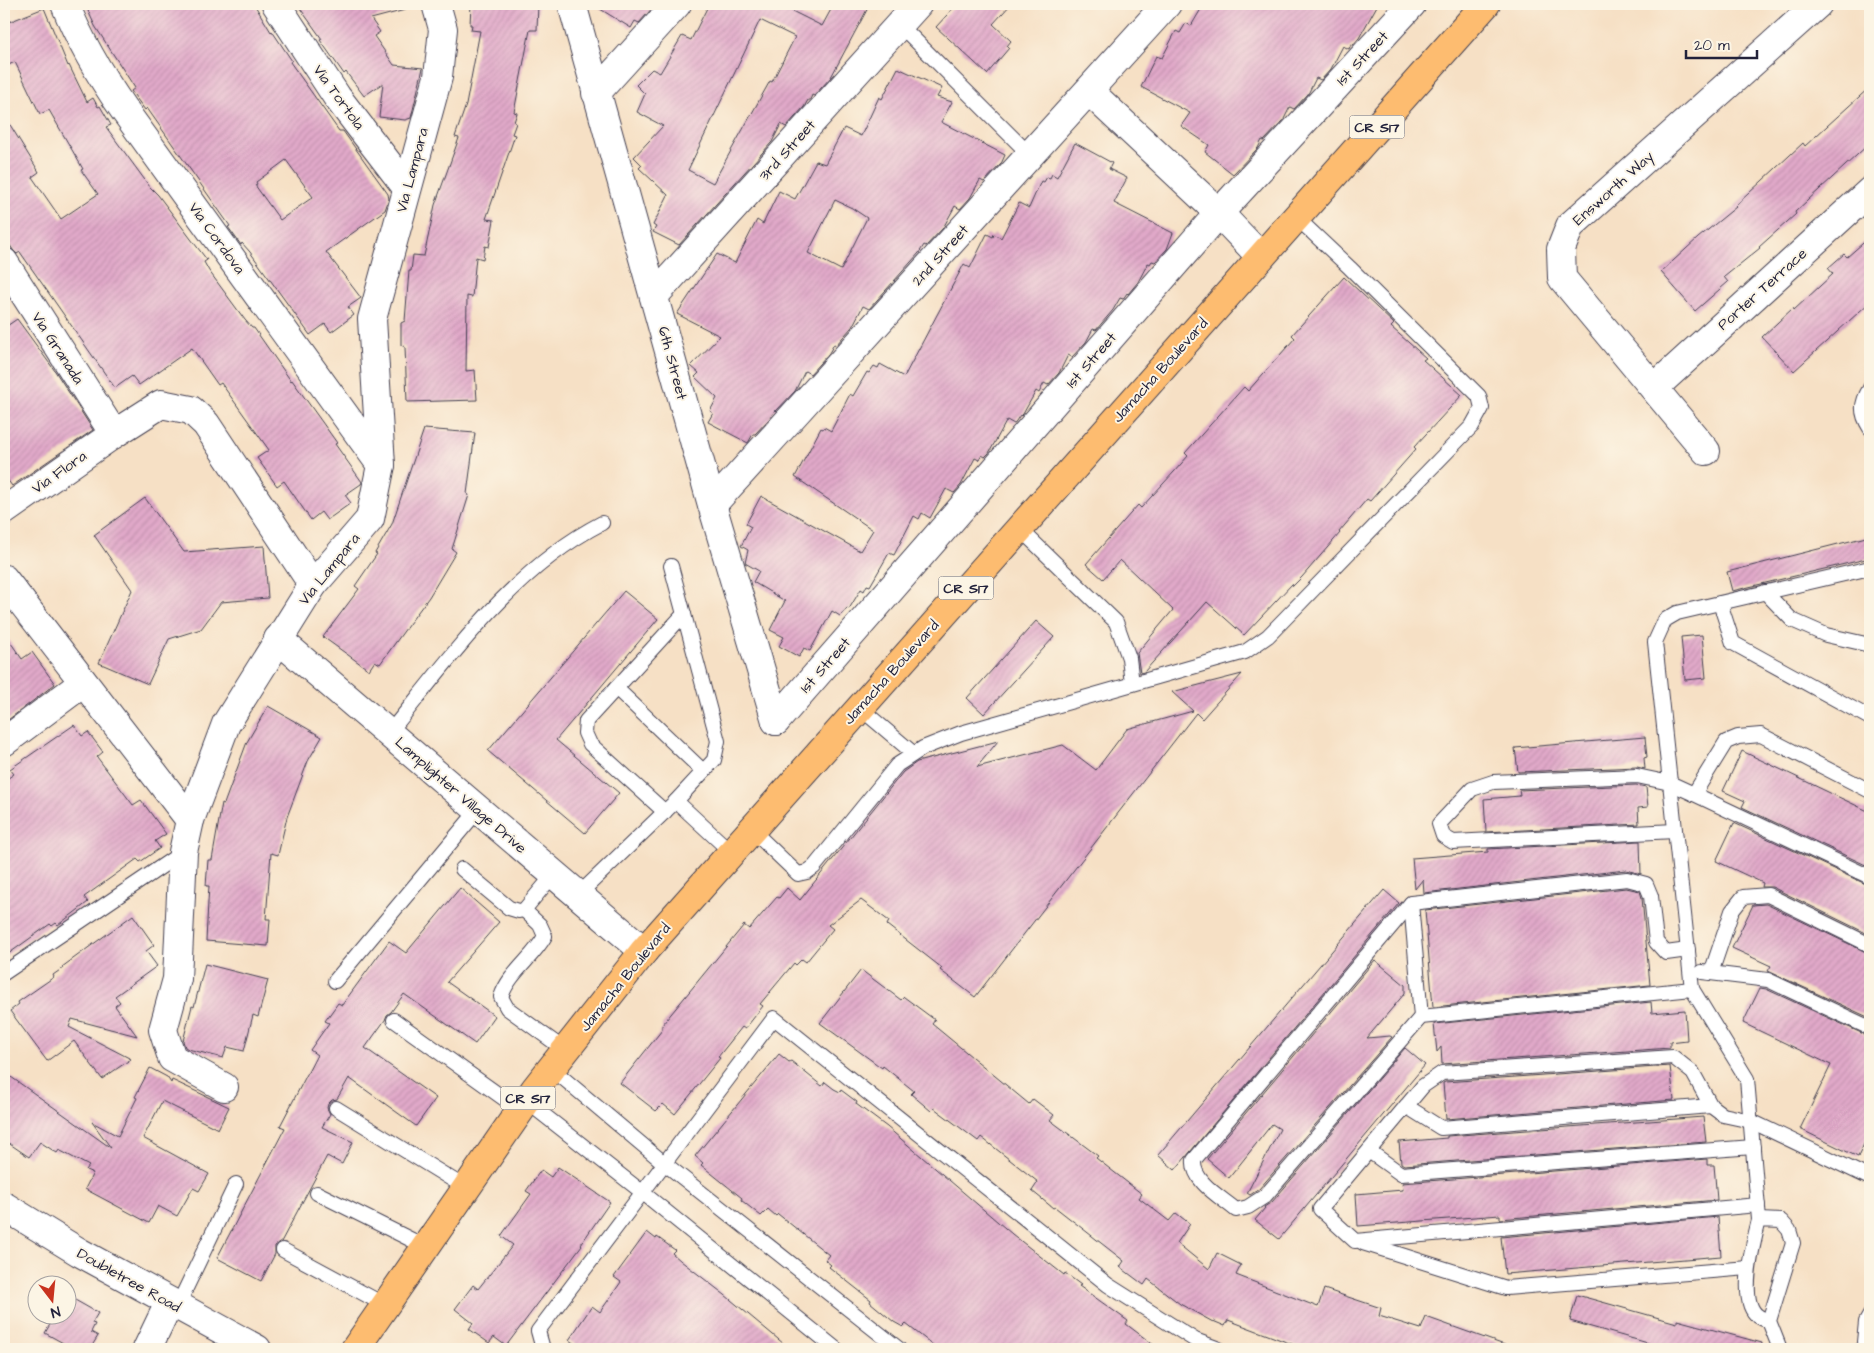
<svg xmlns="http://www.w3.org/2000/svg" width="1874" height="1353" viewBox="0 0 1874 1353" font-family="'Architects Daughter',sans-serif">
  <defs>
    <pattern id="building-hatch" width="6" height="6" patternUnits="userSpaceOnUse" patternTransform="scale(1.25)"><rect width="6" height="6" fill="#e1a9c9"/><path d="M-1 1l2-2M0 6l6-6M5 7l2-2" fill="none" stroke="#c191ae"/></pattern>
  </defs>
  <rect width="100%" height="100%" fill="#fcf5e5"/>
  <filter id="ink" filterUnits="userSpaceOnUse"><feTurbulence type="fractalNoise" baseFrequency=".02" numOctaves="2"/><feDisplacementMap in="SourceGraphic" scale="10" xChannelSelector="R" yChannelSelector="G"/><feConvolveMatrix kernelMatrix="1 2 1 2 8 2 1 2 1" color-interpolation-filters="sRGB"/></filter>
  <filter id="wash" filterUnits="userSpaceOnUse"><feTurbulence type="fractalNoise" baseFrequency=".0096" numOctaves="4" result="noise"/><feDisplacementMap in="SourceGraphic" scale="20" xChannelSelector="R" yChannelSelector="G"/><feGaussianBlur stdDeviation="1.12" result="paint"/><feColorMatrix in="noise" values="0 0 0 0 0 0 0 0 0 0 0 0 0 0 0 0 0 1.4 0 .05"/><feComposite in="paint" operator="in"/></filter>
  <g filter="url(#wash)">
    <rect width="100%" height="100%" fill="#f6e0c5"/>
    <g id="blocks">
      <!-- building -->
      <g fill="url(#building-hatch)" fill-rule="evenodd">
        <path d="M85 4H254L271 32 272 31 292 61 290 62 339 131H343L388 194 389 199 385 210 326 252 361 298 348 307 354 315 331 332 325 324 310 335 250 252 242 243 241 245 228 227 230 226 147 108 145 110 131 91 135 88 95 26ZM286 160 313 197 280 220 255 185 257 184 256 182Z"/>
        <polygon points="297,4 404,4 405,10 371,19 380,32 374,36 394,65 423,68 411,118 405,120 379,117 383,83 364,96 346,72 344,74 320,40 322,39"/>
        <polygon points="471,4 538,4 537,30 530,30 514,112 517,113 514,122 516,123 512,134 515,135 486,219 494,220 489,247 485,246 483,259 476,257 472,297 467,296 466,371 475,370 477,400 407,402 405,347 401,345 401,323 405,321 409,271 411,271 413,255 424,256 435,205 459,138 455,137 466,105 480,31 471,30 472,25 470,25"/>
        <polygon points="592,4 656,4 639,23 635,21 631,28"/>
        <path d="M709 4H778L822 26 834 4H870L831 77 814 96 812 95 810 100H808L804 107 786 127 781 124 772 142 679 245 653 232 656 227 653 225 668 195 639 168 642 165 634 157 663 126 637 112 645 94 636 85 652 69 660 73 682 36 691 40ZM760 20 795 37 772 82 770 81 713 183 688 170Z"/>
        <polygon points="957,4 1011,4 993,24 1011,41 1007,46 1009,48 987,74 936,27"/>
        <polygon points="1204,4 1378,4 1359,38 1353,45 1351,44 1349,49 1343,46 1331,69 1321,80 1316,78 1308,94 1294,109 1290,107 1283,121 1264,141 1262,140 1258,148 1233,174 1205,152 1209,145 1181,126 1190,113 1141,87 1156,56 1162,58 1176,31 1180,33 1186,23 1191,26"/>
        <polygon points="44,8 68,66 69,65 87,102 93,98 98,107 100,106 111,125 106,127 150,187 158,195 191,239 207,260 204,262 209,271 245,320 252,328 254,328 291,381 292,380 337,443 335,444 362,482 361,484 345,495 351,503 327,520 321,512 311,520 284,481 277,486 257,458 269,450 221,383 218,385 192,348 139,385 132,376 115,388 20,252 17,254 13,250 4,236 4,115 39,172 32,177 61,219 98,194 81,170 83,169 49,110 40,114 15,62 4,67 4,24"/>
        <path d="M898 68 942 88 937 97 952 102 941 122 1005 155 1001 164 984 182 980 180 970 198 960 209 955 206 943 228 926 246 924 245 919 253 869 309 863 306 852 327 836 345 834 344 829 353 810 374 805 371 795 391 776 411 775 410 770 418 755 434H753L748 443 708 422 713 413 710 411 717 398 695 377 699 373 691 366 720 336 677 314 717 254 735 263 757 220 763 224 779 191 795 199 816 161 825 164 844 128 861 136 879 97 882 99ZM835 200 852 208 867 218 841 270 808 253Z"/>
        <polygon points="1870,87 1870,143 1795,212 1796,214 1759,247 1760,248 1724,277 1728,282 1695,311 1661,272 1698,238 1736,207 1735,206 1803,143 1805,146"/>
        <polygon points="1075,143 1112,163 1109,169 1127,178 1114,203 1173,233 1167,249 1155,262 1152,261 1150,264 1148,263 1138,282 1128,294 1127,293 1123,299 1120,298 1113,310 1096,330 1093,329 1086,342 1072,357 1068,355 1059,373 1048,385 1044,383 1039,393 1036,391 1023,414 1021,416 1020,415 1014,424 1007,420 989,453 985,457 982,455 979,460 975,458 961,485 954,493 946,489 930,518 922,513 919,519 914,516 894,555 889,553 870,586 867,585 864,591 861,589 849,609 847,608 840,616 832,611 810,651 804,648 799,657 779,646 784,637 770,630 785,601 753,582 759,571 745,563 748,550 741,546 751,527 746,524 761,496 860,551 873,530 795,477 821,428 823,429 824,427 831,431 850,394 853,396 867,372 869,373 874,366 878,368 880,364 904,377 964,264 970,268 987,234 993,237 994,234 1001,238 1019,203 1029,208 1041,181 1044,182 1047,177 1050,178 1052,174 1057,177"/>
        <polygon points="1870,237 1870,302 1794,371 1762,337 1793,308 1794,310 1833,274 1828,268 1844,254 1847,257"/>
        <polygon points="1344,277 1394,324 1391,327 1426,358 1423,360 1462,395 1414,447 1416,449 1370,501 1367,499 1339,532 1340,533 1302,577 1293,586 1292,584 1244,635 1207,602 1144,672 1140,673 1137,653 1173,610 1120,560 1103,579 1086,564 1138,505 1141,508 1174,472 1188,456 1185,453 1244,387 1248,391 1295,338 1292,335"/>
        <polygon points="17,319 55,371 93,430 12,486 4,475 4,328"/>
        <polygon points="424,429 475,433 467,494 469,495 452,549 456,552 429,597 409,624 380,664 375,661 369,670 323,637 359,589 355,586 377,554 375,553 392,524"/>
        <polygon points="145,498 184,552 264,546 268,598 221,602 201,629 169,639 148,684 99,663 132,590 94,535"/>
        <polygon points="1870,536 1870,558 1732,591 1727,572"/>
        <polygon points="624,591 658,619 556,740 619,793 585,833 488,751"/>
        <polygon points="1036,621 1054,637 984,714 967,698"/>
        <polygon points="4,633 22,659 32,652 55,684 4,723"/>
        <polygon points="1702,635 1706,678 1685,680 1681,637"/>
        <polygon points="1242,674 1202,719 1196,713 975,997 940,970 942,968 887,925 889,921 861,900 828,925 833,929 806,962 802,959 796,965 794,963 760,1004 763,1006 745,1029 742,1027 718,1057 720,1058 675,1114 663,1104 656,1111 620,1083 662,1030 662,1025 744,925 749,929 777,897 779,898 787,888 800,900 903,772 917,762 998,741 977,767 1063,745 1096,770 1127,729 1193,711 1172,692"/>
        <polygon points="268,706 322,737 308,761 287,817 278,855 271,853 266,919 270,919 268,946 206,941 208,902 209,886 206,886 208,860 212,860 222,803 224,804 247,742"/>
        <polygon points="74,725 82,736 88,732 103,752 97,757 133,805 141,800 166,834 155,841 160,848 140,862 137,859 84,897 88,902 74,913 58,925 56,923 52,926 50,924 4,957 4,781 14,774 10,769"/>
        <polygon points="1645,737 1647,757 1644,758 1645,769 1637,767 1518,772 1515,748"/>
        <polygon points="1742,751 1870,812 1870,867 1742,807 1745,801 1723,791"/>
        <polygon points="1636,785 1646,787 1648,807 1638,808 1639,824 1486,832 1484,799 1520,796 1519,790"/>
        <polygon points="1734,823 1870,886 1870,935 1772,887 1762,887 1763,883 1716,861"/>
        <polygon points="1640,841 1641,874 1626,870 1424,893 1423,879 1415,889 1412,858 1488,852 1488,849"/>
        <polygon points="460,888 499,922 447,982 495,1016 475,1044 404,994 391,1012 387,1015 385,1020 365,1048 436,1098 416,1126 349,1078 337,1099 332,1100 328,1104 327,1108 330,1114 322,1127 353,1142 342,1164 327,1156 281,1242 275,1246 275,1254 261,1281 217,1258 285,1128 280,1126 317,1055 310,1050 329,1023 325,1021 338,1003 342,1005 389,941 406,953"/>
        <polygon points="1626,888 1640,891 1642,898 1650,985 1433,1007 1425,910"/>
        <polygon points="1384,890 1399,903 1175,1170 1158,1155"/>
        <polygon points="1766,904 1870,954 1870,1018 1768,971 1771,966 1732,948 1753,905"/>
        <polygon points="133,915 154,945 146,951 157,966 115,996 120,1002 115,1006 137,1036 72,1019 69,1027 131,1059 102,1079 74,1041 47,1061 10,1011 19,1004 18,1002 54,977 53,975 63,968 62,967"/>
        <polygon points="1375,960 1405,985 1405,993 1367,1038 1390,1036 1392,1037 1259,1189 1250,1195 1247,1193 1280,1129 1272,1124 1229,1178 1207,1159"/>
        <polygon points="205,964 268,980 258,1017 253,1015 244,1051 227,1047 223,1058 188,1049 185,1047 183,1041 192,1006 194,1007"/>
        <polygon points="861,970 901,1000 904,997 935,1020 932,1024 1029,1104 1033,1099 1054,1115 1050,1120 1098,1156 1096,1158 1142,1194 1139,1198 1169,1221 1176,1213 1190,1224 1177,1243 1209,1269 1217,1253 1241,1265 1236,1275 1318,1307 1324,1289 1381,1308 1379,1316 1421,1329 1426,1317 1510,1347 1509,1349 1305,1349 1228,1320 1225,1326 1213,1321 1213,1322 1180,1304 1148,1279 1144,1285 1120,1267 1124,1261 1055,1207 1053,1208 1032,1191 1038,1182 981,1137 978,1141 934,1108 931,1111 911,1094 914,1091 883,1066 882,1068 820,1023"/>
        <polygon points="1760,988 1766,989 1870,1037 1870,1131 1858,1157 1800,1129 1831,1065 1743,1023"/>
        <polygon points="1651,1002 1652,1013 1685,1010 1687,1040 1670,1042 1670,1048 1442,1064 1441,1047 1437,1052 1434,1024"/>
        <polygon points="1405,1048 1425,1065 1279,1239 1255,1220 1265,1208 1264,1207 1272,1202"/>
        <polygon points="779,1054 789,1062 791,1061 822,1086 825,1082 834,1089 840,1092 841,1090 857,1102 856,1104 887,1127 1012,1234 1064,1275 1065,1273 1081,1285 1079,1286 1128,1321 1126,1324 1159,1349 938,1349 906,1324 903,1327 894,1322 870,1302 871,1300 829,1267 831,1265 825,1260 829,1255 778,1214 776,1216 768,1209 761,1216 741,1200 742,1198 701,1165 703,1163 695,1156"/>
        <polygon points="1670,1066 1674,1100 1446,1119 1443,1083 1445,1082"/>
        <polygon points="150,1068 167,1077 171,1083 172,1080 229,1107 218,1129 162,1101 143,1138 209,1174 199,1191 193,1188 177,1216 158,1206 149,1223 85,1189 93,1173 86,1170 89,1166 59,1150 57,1153 40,1142 29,1157 4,1140 4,1072 111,1148 92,1122 118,1136 137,1098 135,1097"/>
        <polygon points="1703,1117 1706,1142 1404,1165 1401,1163 1399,1142 1447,1138 1447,1136"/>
        <polygon points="1707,1159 1707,1165 1714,1165 1717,1200 1500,1219 1500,1215 1358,1226 1356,1194 1403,1190 1402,1183"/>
        <polygon points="558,1167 610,1202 581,1244 582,1245 506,1346 494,1337 489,1343 469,1329 473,1323 455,1309 473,1285 478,1289 513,1245 501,1236 531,1194 526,1191 541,1170 551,1177"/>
        <polygon points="1718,1217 1721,1256 1505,1274 1501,1237"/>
        <polygon points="647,1232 656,1239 657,1237 675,1250 672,1253 681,1261 725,1295 790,1349 582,1349 569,1340 592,1306 600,1312 621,1282 614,1277"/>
        <polygon points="1577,1295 1677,1323 1677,1320 1762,1343 1761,1349 1669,1349 1570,1321"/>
        <polygon points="68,1296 98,1313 92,1323 95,1324 91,1332 98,1336 90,1349 74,1349 45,1333 55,1316 68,1316"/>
      </g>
    </g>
  </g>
  <g filter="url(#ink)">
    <use href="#blocks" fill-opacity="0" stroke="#423e50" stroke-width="1"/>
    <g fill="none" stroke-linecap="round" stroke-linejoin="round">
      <!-- service casing -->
      <g stroke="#423e50" stroke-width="16">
        <g id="service">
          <polyline points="900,25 1030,155"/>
          <path d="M1870 388C1861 403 1860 413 1870 428"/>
          <polyline points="1019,528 1116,622 1129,658 1132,684"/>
          <polyline points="671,566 718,741 714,760 676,801"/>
          <polyline points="1765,592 1792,620 1826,635 1870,645"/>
          <polyline points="1720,603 1733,643 1870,718"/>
          <polyline points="616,688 703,771"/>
          <polyline points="860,708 913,753"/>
          <path d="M389 733C451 657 513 569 602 523"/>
          <polyline points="1694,794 1726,742 1738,737 1761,735 1870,791"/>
          <polyline points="665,812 590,744 585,733 586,721 684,614"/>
          <polyline points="752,830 798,874 807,872 814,867 897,765 923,748 961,733 1245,652 1268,636 1472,426 1482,408 1479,396 1350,268 1296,217"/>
          <polyline points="1675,831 1453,842 1443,836 1439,824 1472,789 1493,782 1637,776 1670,783 1694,794 1870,877"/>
          <polyline points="462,869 509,908 519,911 524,910 554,874"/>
          <polyline points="578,895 676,801 731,852"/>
          <polyline points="1411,903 1421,1017"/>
          <path d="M524 910 540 925 545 936C533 958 509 973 501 997L507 1008 565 1050"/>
          <path d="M1688 950 1666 953 1656 942 1651 896 1646 884 1627 879 1411 903 1194 1160C1192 1182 1221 1197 1236 1210L1248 1207 1265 1196 1421 1017 1692 989"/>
          <polyline points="1702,972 1768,980 1870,1028"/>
          <polyline points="4,973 183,852"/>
          <polyline points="1711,973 1732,911 1743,897 1768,895 1870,945"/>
          <polyline points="335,981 478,810"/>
          <polyline points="394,1020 520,1110"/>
          <polyline points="551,1068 664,1163 899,1349"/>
          <polyline points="526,1101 642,1192 836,1349"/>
          <polyline points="1406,1106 1441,1128 1711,1106"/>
          <polyline points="336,1108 466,1188"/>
          <polyline points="1369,1151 1401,1174 1753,1147"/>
          <polyline points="317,1193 426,1247"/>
          <polyline points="1758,1205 1355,1241 1320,1209 1423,1086 1442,1073 1673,1057 1693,1073 1711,1106 1723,1115 1751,1121 1870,1178"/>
          <polyline points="1759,1220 1747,1079 1692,989 1655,642 1665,620 1677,613 1870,568"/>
          <polyline points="1363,1243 1506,1288 1748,1268"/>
          <polyline points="283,1250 385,1305"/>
          <polyline points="177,1307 236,1184"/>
          <path d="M1769 1321C1765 1320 1761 1318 1758 1316 1737 1301 1754 1241 1759 1220L1781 1221 1789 1230 1793 1243 1769 1321 1780 1349"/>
          <polyline points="543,1349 538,1331 774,1018 1108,1285 1195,1340 1219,1349"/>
          <polyline points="1870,1349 1864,1342 1866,1322 1870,1315"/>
        </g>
      </g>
      <!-- minor casing -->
      <g stroke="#423e50" stroke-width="30">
        <g id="minor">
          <path d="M65 4C80 42 101 77 124 110L381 465"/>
          <polyline points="276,4 337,97 407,188"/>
          <polyline points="572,4 712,505 776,721"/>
          <polyline points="1089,91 1219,213 1261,257"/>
          <polyline points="596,93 677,4"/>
          <polyline points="4,262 114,434"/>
          <polyline points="654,296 918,4"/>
          <polyline points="1654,388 1870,191"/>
          <polyline points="1706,451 1562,278 1561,249 1570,226 1818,4"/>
          <polyline points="712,505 1167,4"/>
          <polyline points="4,511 114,434 161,404 191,410 206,424 313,585"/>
          <polyline points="4,579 190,820"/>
          <polyline points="776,721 1219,213 1412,4"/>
          <polyline points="4,742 83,683"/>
          <polyline points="224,1087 172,1058 163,1030 177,979 183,852 190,820 226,724 313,585 370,519 381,465 372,319 438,77 443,29 436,4"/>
          <polyline points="4,1206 79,1252 257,1349"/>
          <polyline points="147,1349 169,1303"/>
        </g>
      </g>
      <!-- tertiary casing -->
      <g stroke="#423e50" stroke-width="30">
        <polyline id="tertiary" points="278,639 644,951"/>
      </g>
      <!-- primary casing -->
      <g stroke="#423e50" stroke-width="30">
        <polyline id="primary" points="355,1349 535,1089 644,951 1486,4"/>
      </g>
      <!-- service -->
      <use href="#service" stroke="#fff" stroke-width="14"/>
      <!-- minor -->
      <use href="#minor" stroke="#fff" stroke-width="28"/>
      <!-- tertiary -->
      <use href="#tertiary" stroke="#fff" stroke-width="28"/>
      <!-- primary -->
      <use href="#primary" stroke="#fdbc6f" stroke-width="28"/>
    </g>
  </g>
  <g text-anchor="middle" stroke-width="4" stroke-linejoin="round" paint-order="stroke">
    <!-- shield labels -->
    <g fill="#fcf5e5" stroke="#63616e" stroke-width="1">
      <rect x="1349.5" y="115.5" width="55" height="23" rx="4"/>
      <rect x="938.5" y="576.5" width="55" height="23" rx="4"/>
      <rect x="500.5" y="1086.5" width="55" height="23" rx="4"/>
    </g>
    <g font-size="14" font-weight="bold" fill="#22223b">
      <text x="1377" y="132">CR S17</text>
      <text x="966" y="593">CR S17</text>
      <text x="528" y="1103">CR S17</text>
    </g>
    <!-- street labels -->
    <g font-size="15" fill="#22223b" stroke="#fcf5e5">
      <text transform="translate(1362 58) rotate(-47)" y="5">1st Street</text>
      <text transform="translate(339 97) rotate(54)" y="5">Via Tortola</text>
      <text transform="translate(787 150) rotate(-48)" y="5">3rd Street</text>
      <text transform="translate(412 170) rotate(-75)" y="5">Via Lampara</text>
      <text transform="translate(1613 188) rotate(-42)" y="5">Ensworth Way</text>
      <text transform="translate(217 238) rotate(54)" y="5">Via Cordova</text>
      <text transform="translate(940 255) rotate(-48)" y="5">2nd Street</text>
      <text transform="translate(1762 289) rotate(-42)" y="5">Porter Terrace</text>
      <text transform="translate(58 348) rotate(57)" y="5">Via Granada</text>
      <text transform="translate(1091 360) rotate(-49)" y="5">1st Street</text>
      <text transform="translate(673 363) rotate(75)" y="5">6th Street</text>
      <text transform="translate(1160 370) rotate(-48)" y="5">Jamacha Boulevard</text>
      <text transform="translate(59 472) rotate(-35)" y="5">Via Flora</text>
      <text transform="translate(329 569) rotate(-51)" y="5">Via Lampara</text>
      <text transform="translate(825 665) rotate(-49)" y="5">1st Street</text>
      <text transform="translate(891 672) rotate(-48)" y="5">Jamacha Boulevard</text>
      <text transform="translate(461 795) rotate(41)" y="5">Lamplighter Village Drive</text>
      <text transform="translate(625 977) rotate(-51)" y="5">Jamacha Boulevard</text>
      <text transform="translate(129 1280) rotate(29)" y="5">Doubletree Road</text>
    </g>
  </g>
  <!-- margin -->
  <rect width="1874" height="1353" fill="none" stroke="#fcf5e5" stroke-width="20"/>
  <!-- north arrow -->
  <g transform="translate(52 1300) rotate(164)"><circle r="24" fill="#fcf5e5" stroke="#a5a1a1"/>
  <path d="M0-4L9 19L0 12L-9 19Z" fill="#c8321e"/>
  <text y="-8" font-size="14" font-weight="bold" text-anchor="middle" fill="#22223b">N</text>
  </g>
  <!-- scale -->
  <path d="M1686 50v8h71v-8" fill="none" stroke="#22223b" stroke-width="2.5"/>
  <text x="1694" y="50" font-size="15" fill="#22223b" stroke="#fcf5e5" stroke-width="4" paint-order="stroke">20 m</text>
</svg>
